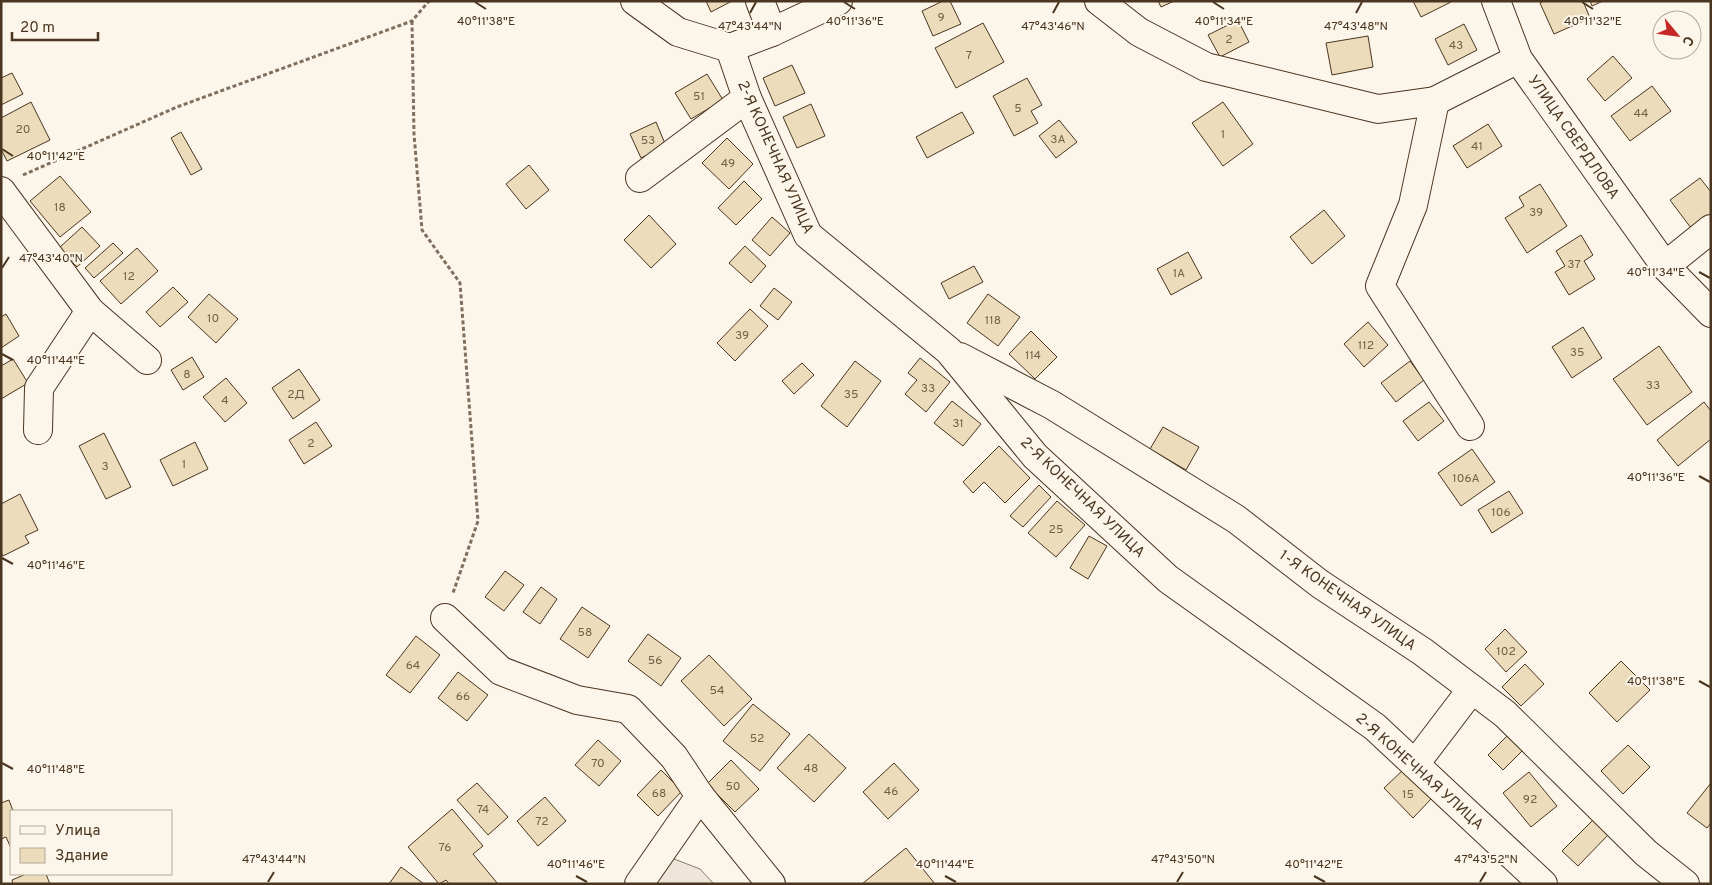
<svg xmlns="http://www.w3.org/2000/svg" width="1712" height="885" viewBox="0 0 1712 885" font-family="Overpass,sans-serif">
  <rect width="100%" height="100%" fill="#fbf6e9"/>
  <!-- green -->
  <polygon fill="#ede6d9" stroke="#887966" points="669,857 700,869 714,884 643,884"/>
  <!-- building -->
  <g fill="#ecdcbc" stroke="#4a3520">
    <polygon points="706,1 732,1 711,12"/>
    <polygon points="943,1 950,1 961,24 933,36 922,11"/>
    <polygon points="1158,1 1174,1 1161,7"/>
    <polygon points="1413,1 1451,1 1451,2 1421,17"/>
    <polygon points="1543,1 1583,1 1590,18 1554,34 1540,3"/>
    <polygon points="1590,1 1603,1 1592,6"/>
    <polygon points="1238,20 1249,42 1220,57 1208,35"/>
    <polygon points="983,23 1004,62 956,88 935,48"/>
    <polygon points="1464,24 1477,50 1448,65 1435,39"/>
    <polygon points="1368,36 1373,67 1332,75 1326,43"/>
    <polygon points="1613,56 1632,78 1605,101 1587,79"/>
    <polygon points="792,65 805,93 775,106 763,78"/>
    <polygon points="12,73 23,94 1,105 1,78"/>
    <polygon points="707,74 723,100 691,119 675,93"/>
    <polygon points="1027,78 1042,105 1031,111 1038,123 1014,136 993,96"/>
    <polygon points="1652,86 1671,111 1630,141 1611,116"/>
    <polygon points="31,102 50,140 7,161 1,149 1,118"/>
    <polygon points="1223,102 1253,144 1223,166 1192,123"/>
    <polygon points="811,104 825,136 797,148 783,117"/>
    <polygon points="962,112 974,133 927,158 916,137"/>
    <polygon points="1059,120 1077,142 1056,158 1039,136"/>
    <polygon points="656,122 666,146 641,158 630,134"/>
    <polygon points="1488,124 1502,146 1467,168 1453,146"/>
    <polygon points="181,132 202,169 191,175 171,138"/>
    <polygon points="727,138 753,164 729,189 702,163"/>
    <polygon points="529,165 549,190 526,209 506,184"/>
    <polygon points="60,176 91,212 60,237 30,201"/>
    <polygon points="1700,178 1711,192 1711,214 1691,228 1670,200"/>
    <polygon points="744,181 762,199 736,225 718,208"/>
    <polygon points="1540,184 1567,226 1527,253 1505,218 1524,206 1519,197"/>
    <polygon points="1324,210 1345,236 1312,264 1290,237"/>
    <polygon points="649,215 676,244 651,268 624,240"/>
    <polygon points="772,217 790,233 770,256 752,240"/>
    <polygon points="82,227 100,246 77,267 59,248"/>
    <polygon points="1581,235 1593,255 1584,261 1595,279 1569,295 1555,272 1565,266 1556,251"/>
    <polygon points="113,243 123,253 94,278 85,268"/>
    <polygon points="745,246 766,266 751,283 729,263"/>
    <polygon points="137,248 158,271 121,304 100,281"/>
    <polygon points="1188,252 1202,278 1171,295 1157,269"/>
    <polygon points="974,266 983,282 949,299 941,283"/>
    <polygon points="173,287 188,302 160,327 146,312"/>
    <polygon points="774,288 792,302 778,320 760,306"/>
    <polygon points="209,294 238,319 216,343 188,317"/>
    <polygon points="988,294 1020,317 998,346 967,323"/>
    <polygon points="750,309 768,326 735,361 717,343"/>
    <polygon points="6,314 19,336 1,348 1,317"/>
    <polygon points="1368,322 1388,345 1364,367 1344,344"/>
    <polygon points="1583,327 1602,358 1572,378 1552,347"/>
    <polygon points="1031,331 1057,357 1035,379 1009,354"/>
    <polygon points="1659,346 1692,392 1647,425 1613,379"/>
    <polygon points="192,357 204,377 183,390 171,370"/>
    <polygon points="920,358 950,382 926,412 905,394 917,380 908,373"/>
    <polygon points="13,359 28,383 1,399 1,366"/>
    <polygon points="855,361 881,381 847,427 821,406"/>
    <polygon points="1410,361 1424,380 1396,402 1381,383"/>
    <polygon points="802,363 814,375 794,394 782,381"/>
    <polygon points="299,369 320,400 293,419 272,388"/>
    <polygon points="226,378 247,403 225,422 203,397"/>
    <polygon points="952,401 981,424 963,446 934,423"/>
    <polygon points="1429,402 1444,421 1418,441 1403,421"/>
    <polygon points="1704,402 1711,411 1711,439 1678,466 1657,440"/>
    <polygon points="316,422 332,446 304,464 289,440"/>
    <polygon points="1163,427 1199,447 1186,470 1150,449"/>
    <polygon points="104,433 131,487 106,499 79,446"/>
    <polygon points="195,442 208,469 173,486 160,460"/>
    <polygon points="999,446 1030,478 1005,503 984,482 973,493 963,482"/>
    <polygon points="1472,449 1495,482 1461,506 1438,473"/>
    <polygon points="1039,485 1051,497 1023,527 1010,516"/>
    <polygon points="1509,491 1523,513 1492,533 1478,510"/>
    <polygon points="20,494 38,530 25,536 29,543 3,556 1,552 1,504"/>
    <polygon points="1057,501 1085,525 1056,557 1028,533"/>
    <polygon points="1089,536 1107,546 1088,579 1070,568"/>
    <polygon points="505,571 524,585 504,611 485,597"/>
    <polygon points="541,587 557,599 540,624 523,612"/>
    <polygon points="582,607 610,626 588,658 560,639"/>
    <polygon points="1505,629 1527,652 1506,672 1485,649"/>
    <polygon points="648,634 681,658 661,686 628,661"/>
    <polygon points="416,636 440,655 410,693 386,675"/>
    <polygon points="709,655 752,699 724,726 681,681"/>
    <polygon points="1621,661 1650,690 1617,722 1589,693"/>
    <polygon points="1525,664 1544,684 1521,706 1502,687"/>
    <polygon points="458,672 488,695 467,721 438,698"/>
    <polygon points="753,704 790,734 760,771 723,741"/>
    <polygon points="809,734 846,768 814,802 777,768"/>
    <polygon points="1508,735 1523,750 1503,770 1488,755"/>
    <polygon points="598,740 621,761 599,786 575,765"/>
    <polygon points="1628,745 1650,767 1623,794 1601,771"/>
    <polygon points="731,760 759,789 735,812 707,784"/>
    <polygon points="894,763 919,790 888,819 863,792"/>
    <polygon points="661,770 682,791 658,816 637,795"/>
    <polygon points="1403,770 1431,799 1413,818 1384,788"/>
    <polygon points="1529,772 1557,806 1531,827 1503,793"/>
    <polygon points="477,783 508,817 488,835 457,800"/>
    <polygon points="1711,783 1711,823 1707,828 1687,813"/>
    <polygon points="545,797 566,821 538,846 517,821"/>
    <polygon points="9,800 13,811 11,811 11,848 6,837 1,839 1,803"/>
    <polygon points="452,809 483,846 473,854 498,884 449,884 446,880 439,884 408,847"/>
    <polygon points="1593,820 1608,835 1578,866 1562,851"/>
    <polygon points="906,848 935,884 862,884"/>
    <polygon points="401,867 424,884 389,884"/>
    <polygon points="26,874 46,874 50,884 13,884 12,880"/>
  </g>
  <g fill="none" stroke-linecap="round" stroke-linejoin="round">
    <!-- minor casing -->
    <g stroke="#4a3520" stroke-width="30">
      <g id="minor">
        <polyline points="635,1 678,32 730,48"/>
        <polyline points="760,1 772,32"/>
        <polyline points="1099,1 1139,32 1206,67 1378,109 1435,101 1518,59"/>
        <polyline points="1496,1 1518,59 1665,266 1711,313"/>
        <polyline points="730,48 747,98 808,235 949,351 1035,456 1168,579 1375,727 1543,884"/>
        <polyline points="730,48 772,32 838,1"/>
        <polyline points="1435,101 1413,205 1380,286 1470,426"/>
        <polyline points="640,178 747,98"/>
        <polyline points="1,191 90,311 147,360"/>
        <polyline points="1665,266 1711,229"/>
        <polyline points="960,357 1052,405 1236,519 1320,584 1423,652 1505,714 1646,853 1685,884"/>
        <polyline points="38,430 39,388 90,311"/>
        <polyline points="445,618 501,671 577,700 628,709 674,757 700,796"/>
        <polyline points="1415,764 1472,689"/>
        <polyline points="639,884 700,796 771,884"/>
      </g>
    </g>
    <!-- path -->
    <g stroke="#7f6f5c" stroke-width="3" stroke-dasharray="4 2.5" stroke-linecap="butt">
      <polyline points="412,21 414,134 422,230 460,283 478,521 453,593"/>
      <polyline points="23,175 177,107 412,21 429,1"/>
    </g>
    <!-- minor -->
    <use href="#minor" stroke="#fbf6e9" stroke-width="28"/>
  </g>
  <!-- ticks -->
  <path fill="none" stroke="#4a3520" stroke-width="2" d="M475 2 486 9M844 2 855 9M1213 2 1224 9M1582 2 1593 9M750 13 756 2M1053 13 1059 2M1356 13 1362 2M2 149 13 156M2 268 9 257M1699 272 1710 278M2 354 13 360M1699 476 1710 482M2 558 13 564M1699 681 1710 687M2 763 13 769M576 876 587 882M945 876 956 882M1314 876 1325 882M268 882 274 872M1177 882 1183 872M1480 882 1486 872"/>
  <g text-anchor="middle" stroke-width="4" stroke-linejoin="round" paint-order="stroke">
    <!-- number labels -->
    <g font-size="12" fill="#725f47">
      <text x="941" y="21">9</text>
      <text x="1229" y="43">2</text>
      <text x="1456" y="49">43</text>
      <text x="969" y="59">7</text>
      <text x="699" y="100">51</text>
      <text x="1018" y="112">5</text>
      <text x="1641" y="117">44</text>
      <text x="23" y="133">20</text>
      <text x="1223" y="138">1</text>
      <text x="1058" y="143">3А</text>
      <text x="648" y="144">53</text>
      <text x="1477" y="150">41</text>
      <text x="728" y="167">49</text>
      <text x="60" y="211">18</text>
      <text x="1536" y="216">39</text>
      <text x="1574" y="268">37</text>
      <text x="1179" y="277">1А</text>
      <text x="129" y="280">12</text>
      <text x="213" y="322">10</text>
      <text x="993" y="324">118</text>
      <text x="742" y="339">39</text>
      <text x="1366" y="349">112</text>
      <text x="1577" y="356">35</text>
      <text x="1033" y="359">114</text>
      <text x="187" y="378">8</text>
      <text x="1653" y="389">33</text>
      <text x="928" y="392">33</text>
      <text x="296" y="398">2Д</text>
      <text x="851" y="398">35</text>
      <text x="225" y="404">4</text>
      <text x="958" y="427">31</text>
      <text x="311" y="447">2</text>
      <text x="184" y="468">1</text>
      <text x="105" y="470">3</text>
      <text x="1466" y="482">106А</text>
      <text x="1501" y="516">106</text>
      <text x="1056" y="533">25</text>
      <text x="585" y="636">58</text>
      <text x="1506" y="655">102</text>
      <text x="655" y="664">56</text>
      <text x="413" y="669">64</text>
      <text x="717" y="694">54</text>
      <text x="463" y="700">66</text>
      <text x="757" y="742">52</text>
      <text x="598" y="767">70</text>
      <text x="811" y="772">48</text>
      <text x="733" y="790">50</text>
      <text x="891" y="795">46</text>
      <text x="659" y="797">68</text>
      <text x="1408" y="798">15</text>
      <text x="1530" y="803">92</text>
      <text x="483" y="813">74</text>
      <text x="542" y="825">72</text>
      <text x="445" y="851">76</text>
    </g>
    <!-- street labels -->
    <g font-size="15" fill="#4a3520" stroke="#fbf6e9">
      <text transform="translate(1574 137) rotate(55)" y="5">УЛИЦА СВЕРДЛОВА</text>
      <text transform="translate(776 157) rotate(66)" y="5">2-Я КОНЕЧНАЯ УЛИЦА</text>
      <text transform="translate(1083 497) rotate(44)" y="5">2-Я КОНЕЧНАЯ УЛИЦА</text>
      <text transform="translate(1348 600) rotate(35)" y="5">1-Я КОНЕЧНАЯ УЛИЦА</text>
      <text transform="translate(1420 771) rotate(42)" y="5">2-Я КОНЕЧНАЯ УЛИЦА</text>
    </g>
  </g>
  <g font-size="12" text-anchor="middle" fill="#4a3520" stroke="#fbf6e9" stroke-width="4" stroke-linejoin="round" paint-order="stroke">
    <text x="1224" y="25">40°11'34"E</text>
    <text x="1593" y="25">40°11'32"E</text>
    <text x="486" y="25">40°11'38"E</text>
    <text x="855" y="25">40°11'36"E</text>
    <text x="750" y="30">47°43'44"N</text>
    <text x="1053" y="30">47°43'46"N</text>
    <text x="1356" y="30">47°43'48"N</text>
    <text x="56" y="160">40°11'42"E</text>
    <text x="51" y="262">47°43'40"N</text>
    <text x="1656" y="276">40°11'34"E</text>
    <text x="56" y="364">40°11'44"E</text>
    <text x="1656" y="481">40°11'36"E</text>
    <text x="56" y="569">40°11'46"E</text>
    <text x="1656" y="685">40°11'38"E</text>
    <text x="56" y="773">40°11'48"E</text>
    <text x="274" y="863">47°43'44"N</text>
    <text x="1183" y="863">47°43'50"N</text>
    <text x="1486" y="863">47°43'52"N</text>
    <text x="576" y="868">40°11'46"E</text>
    <text x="945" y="868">40°11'44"E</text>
    <text x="1314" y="868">40°11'42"E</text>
  </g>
  <!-- border -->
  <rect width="1712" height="885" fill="none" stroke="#4a3520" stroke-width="5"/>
  <!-- legend -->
  <rect x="10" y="810" width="162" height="65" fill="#fbf6e9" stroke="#b4a999"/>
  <rect x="20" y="826" width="25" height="8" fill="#fbf6e9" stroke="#b4a999"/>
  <text x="55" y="835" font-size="15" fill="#4a3520">Улица</text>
  <rect x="20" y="848" width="25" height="15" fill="#ecdcbc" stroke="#b4a999"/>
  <text x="55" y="860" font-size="15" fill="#4a3520">Здание</text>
  <!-- north arrow -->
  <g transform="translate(1677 35) rotate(119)"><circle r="24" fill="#fbf6e9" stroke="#b4a999"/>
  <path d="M0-4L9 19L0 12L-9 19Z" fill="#c62828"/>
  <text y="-8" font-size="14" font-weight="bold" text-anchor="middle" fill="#4a3520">С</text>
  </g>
  <!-- scale -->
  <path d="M12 32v8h86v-8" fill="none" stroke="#4a3520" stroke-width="2.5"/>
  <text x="20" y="32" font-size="15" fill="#4a3520" stroke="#fbf6e9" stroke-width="4" paint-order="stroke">20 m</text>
</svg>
